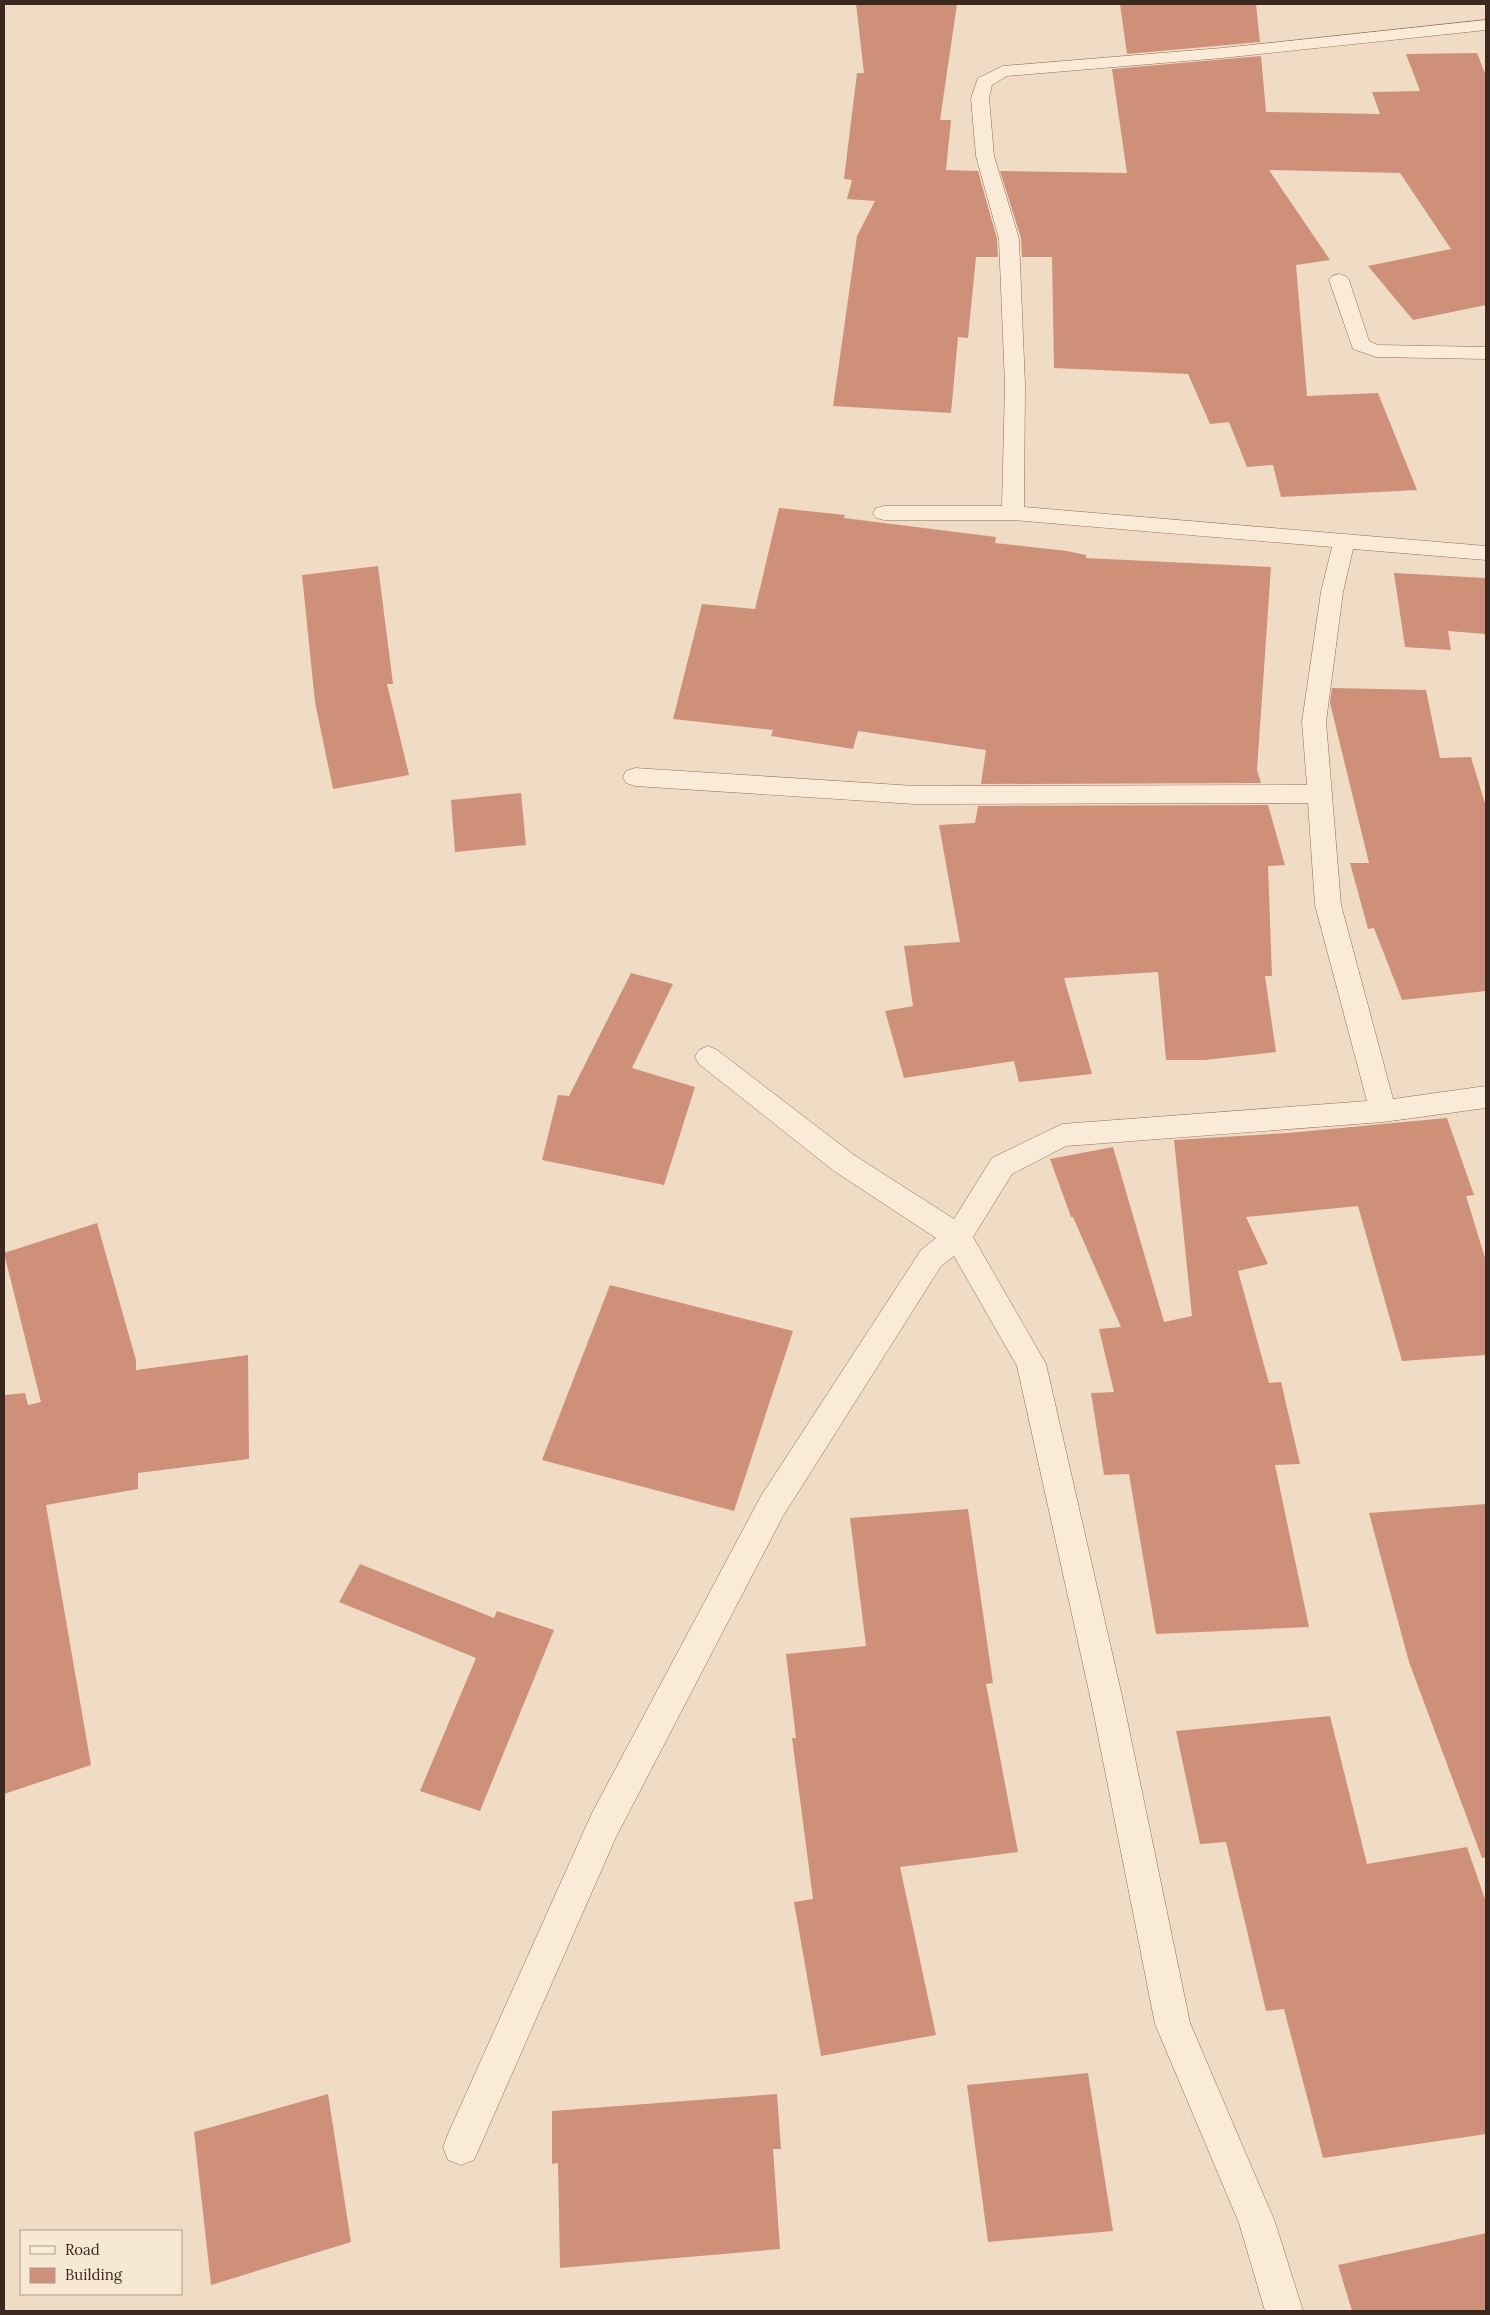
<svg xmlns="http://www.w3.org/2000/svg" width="1490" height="2315" viewBox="0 0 1490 2315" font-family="Lora,serif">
  <rect width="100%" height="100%" fill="#f0dcc4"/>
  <!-- building -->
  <g fill="#cf9079">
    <polygon points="856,4 957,4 940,120 951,120 946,170 978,171 997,239 998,257 976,257 968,338 958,337 951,413 833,406 857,236 875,201 847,199 852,180 844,179 857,73 864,73"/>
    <polygon points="1120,4 1256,4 1260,42 1127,54"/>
    <polygon points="1477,53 1486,76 1486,305 1413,320 1368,266 1451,249 1400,173 1269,170 1330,260 1296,265 1307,396 1378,393 1417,490 1281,497 1273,465 1247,467 1229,422 1210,424 1188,374 1054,368 1052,257 1022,257 1021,238 1000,171 1127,173 1112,69 1261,56 1266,112 1380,114 1372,92 1420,91 1406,54"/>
    <polygon points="779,508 845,515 844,518 996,537 995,543 1067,551 1086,555 1086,558 1271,567 1257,770 1261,783 981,784 986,750 858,731 853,749 771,736 773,730 673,719 702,604 755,609"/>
    <polygon points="378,566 393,684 387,684 409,775 333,789 315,702 302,575"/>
    <polygon points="1394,573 1486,578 1486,634 1448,631 1451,650 1405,647"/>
    <polygon points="1332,688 1426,690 1440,758 1471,757 1486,807 1486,991 1402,1000 1374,928 1368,929 1350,863 1369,863 1330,703"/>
    <polygon points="521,793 526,845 455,852 451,800"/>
    <polygon points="1268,805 1285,865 1268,866 1272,976 1265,976 1276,1052 1205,1060 1166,1060 1158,972 1064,978 1092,1074 1019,1082 1014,1061 904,1078 885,1011 913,1006 904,946 960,942 939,825 975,823 978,806"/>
    <polygon points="631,973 673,984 632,1068 695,1087 664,1185 542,1160 558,1095 569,1096"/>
    <polygon points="1447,1118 1474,1195 1466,1196 1486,1261 1486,1355 1402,1361 1358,1206 1246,1217 1268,1264 1238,1271 1269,1383 1281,1382 1300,1464 1275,1465 1309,1627 1156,1634 1129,1474 1104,1475 1091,1393 1114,1392 1099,1329 1121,1327 1073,1217 1071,1217 1050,1159 1113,1147 1164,1322 1192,1316 1174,1140 1288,1133"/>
    <polygon points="97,1223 136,1360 136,1370 248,1355 249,1459 138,1473 138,1489 46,1505 91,1765 4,1794 4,1395 25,1393 28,1405 41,1402 4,1253"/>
    <polygon points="610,1285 793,1331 734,1511 542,1460"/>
    <polygon points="1486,1504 1486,1857 1482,1858 1409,1662 1369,1513"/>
    <polygon points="968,1509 993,1683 986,1684 1018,1852 900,1867 936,2035 821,2056 794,1902 813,1899 792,1738 796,1738 786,1654 866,1646 850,1518"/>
    <polygon points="360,1564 494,1618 497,1611 554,1630 480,1811 420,1791 476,1658 339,1602"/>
    <polygon points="1330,1716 1367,1864 1467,1847 1486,1902 1486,2134 1323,2158 1284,2009 1266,2011 1226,1842 1200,1844 1176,1731"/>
    <polygon points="1088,2073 1113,2231 988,2242 967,2085"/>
    <polygon points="328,2094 351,2242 211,2285 194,2132"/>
    <polygon points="777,2094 781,2149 773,2149 780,2249 560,2268 558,2163 552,2164 552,2111"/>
    <polygon points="1486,2233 1486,2311 1352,2311 1338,2265"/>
  </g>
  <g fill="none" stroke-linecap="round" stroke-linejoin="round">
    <!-- minor casing -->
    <g stroke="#8b6d5a" stroke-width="1">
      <g id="minor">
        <polygon points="1486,20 1486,30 1222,58 1007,76 992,85 989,98 994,156 1019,239 1025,385 1024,507 1486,546 1486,560 1353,549 1343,592 1326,722 1341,905 1393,1099 1486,1086 1486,1108 1383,1122 1066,1146 1012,1174 973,1237 1046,1364 1124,1705 1190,2023 1275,2222 1303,2311 1265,2311 1239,2223 1155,2024 1092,1705 1017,1366 954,1256 941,1266 783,1516 616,1837 474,2160 461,2165 448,2160 443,2147 448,2134 592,1813 761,1496 921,1250 936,1238 834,1171 699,1064 695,1057 699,1050 708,1046 717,1050 854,1155 954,1219 992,1158 1062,1124 1367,1101 1315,905 1308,803 915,804 635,786 626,783 623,777 626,771 635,768 915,786 1307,785 1302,722 1321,592 1332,547 1013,520 884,520 876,518 873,513 876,508 884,506 1002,506 1005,385 999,239 976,156 971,98 978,78 1003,66 1222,48"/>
        <polygon points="1339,274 1346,276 1349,280 1369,341 1378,345 1486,347 1486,359 1376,357 1353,349 1329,280 1332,276"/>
      </g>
    </g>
    <!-- minor -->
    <use href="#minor" fill="#faebd8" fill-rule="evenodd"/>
  </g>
  <!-- border -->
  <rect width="1490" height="2315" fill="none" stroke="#3b281e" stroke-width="10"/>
  <!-- legend -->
  <rect x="20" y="2230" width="162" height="65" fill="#f7e8d4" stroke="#ac9b8b"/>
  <rect x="30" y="2246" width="25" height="8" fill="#faebd8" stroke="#ac9b8b"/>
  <text x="65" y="2255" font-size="15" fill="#3b281e">Road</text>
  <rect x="30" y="2268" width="25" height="15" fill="#cf9079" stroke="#ac9b8b"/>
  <text x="65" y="2280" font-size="15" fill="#3b281e">Building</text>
</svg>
